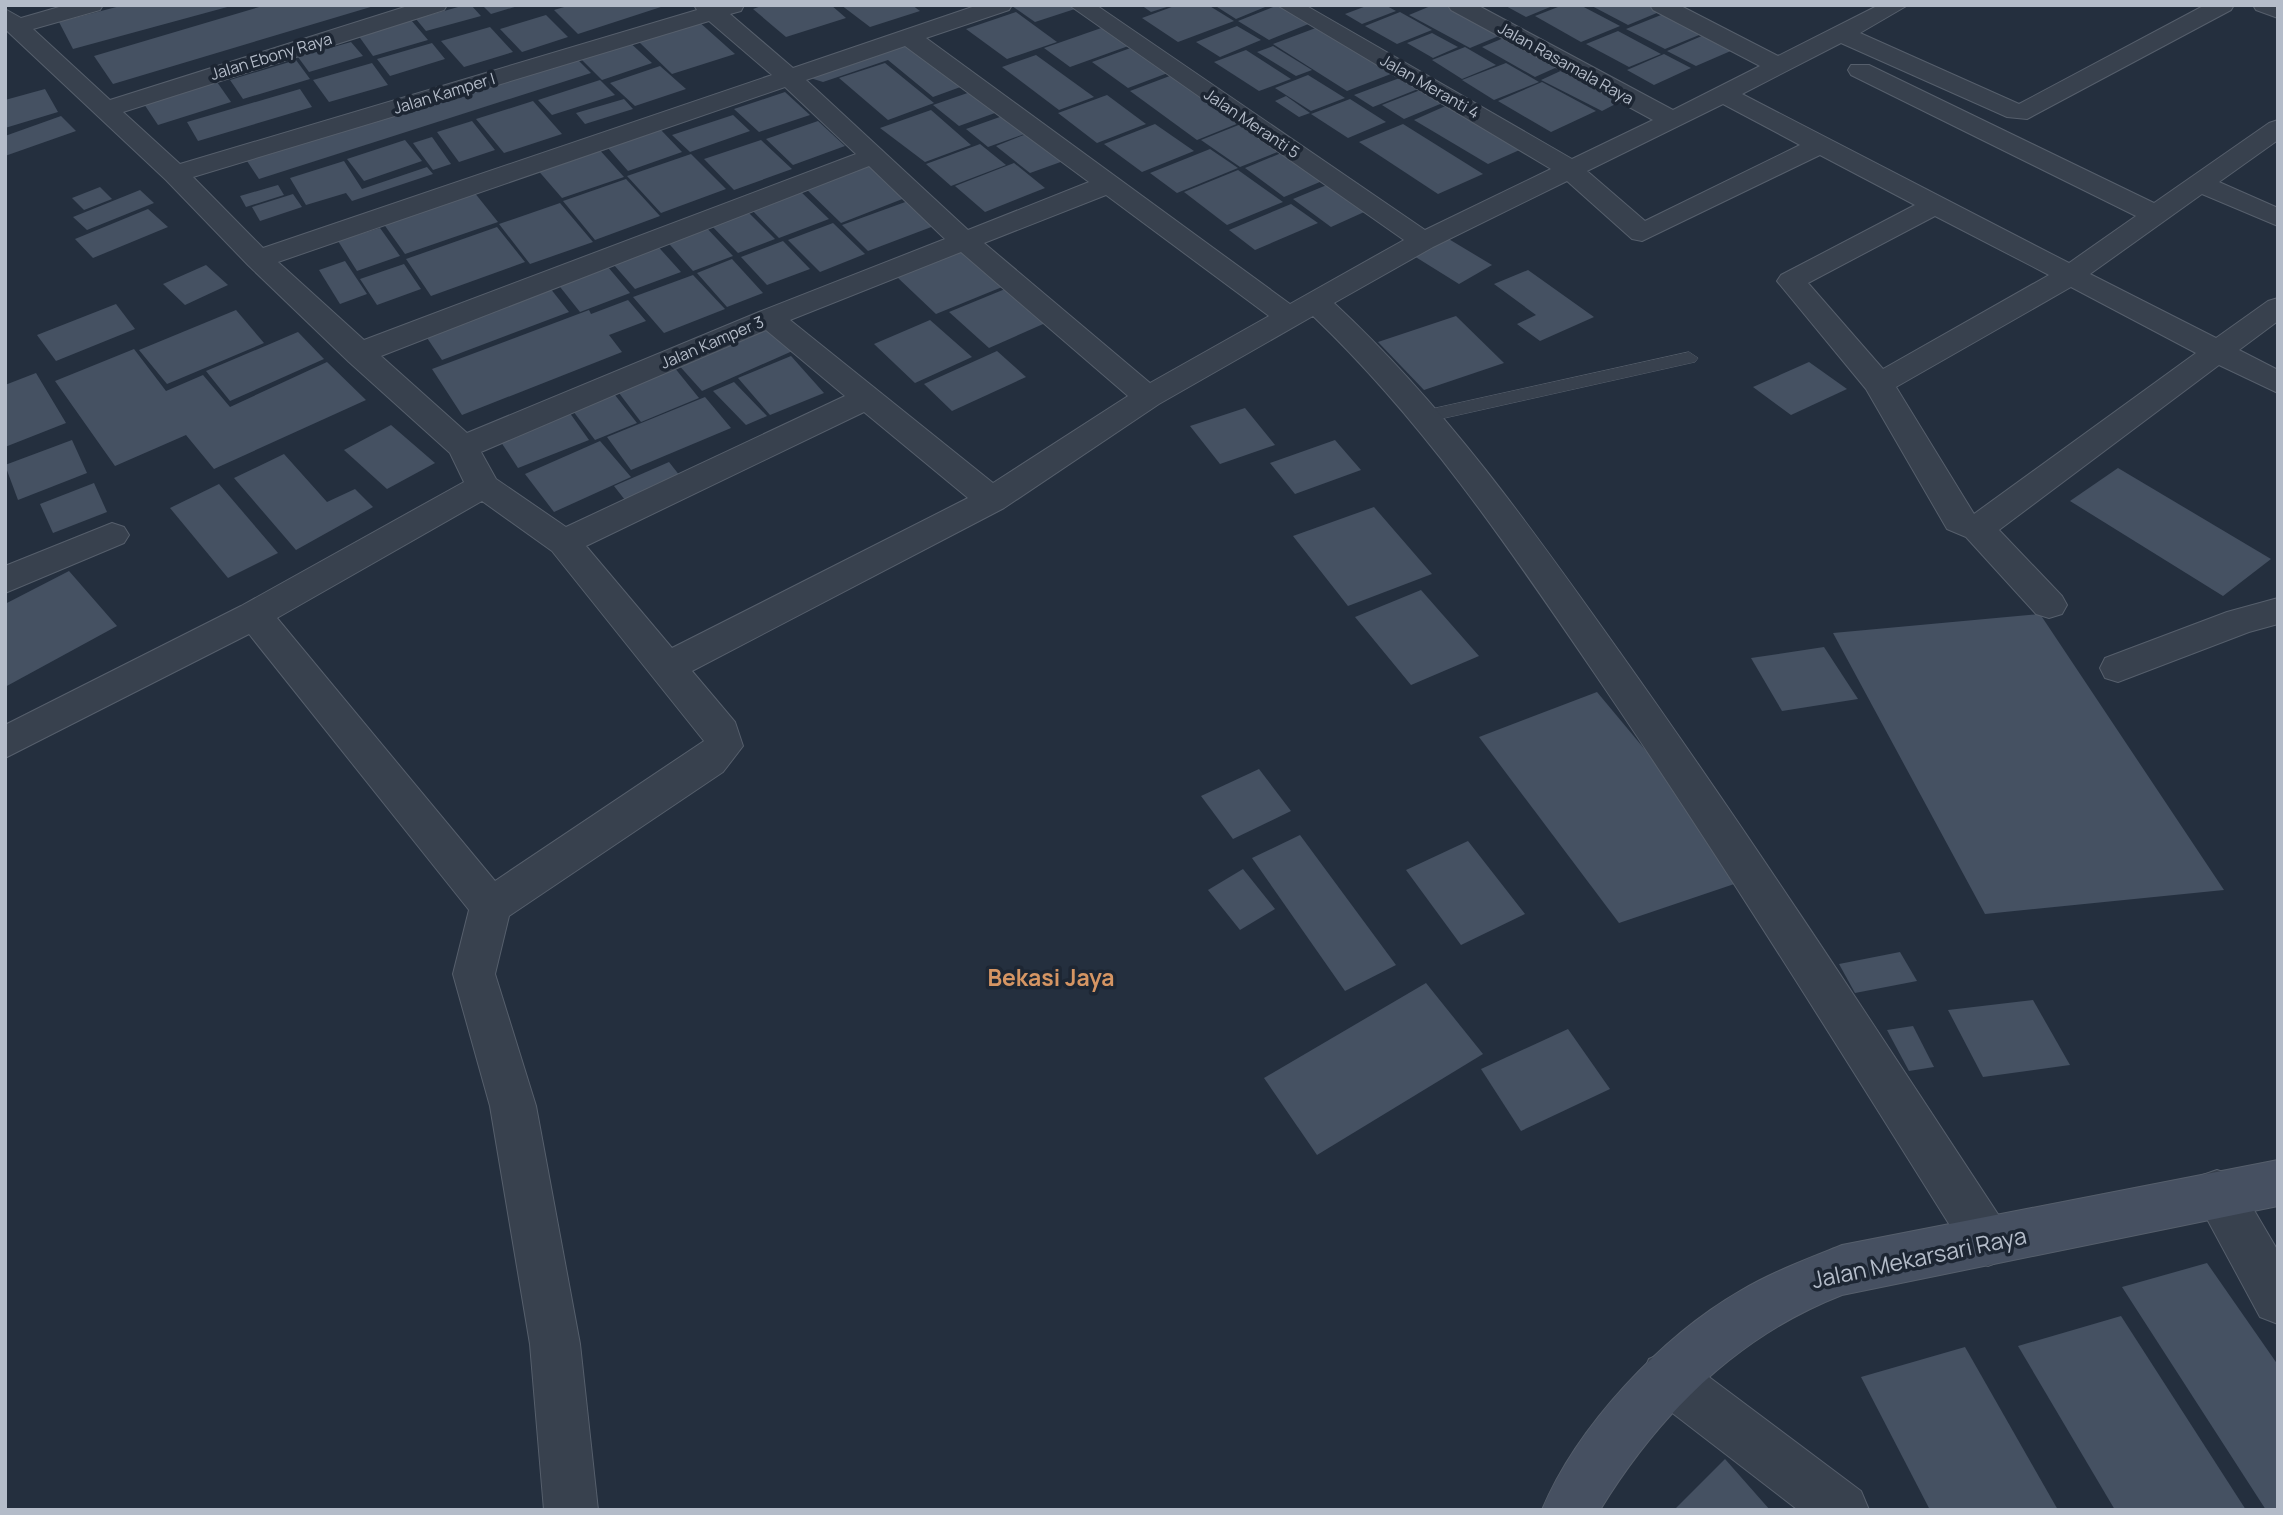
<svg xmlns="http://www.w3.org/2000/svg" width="2283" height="1515" viewBox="0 0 2283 1515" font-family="Manrope,sans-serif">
  <rect width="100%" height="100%" fill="#242f3e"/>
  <!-- building -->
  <g fill="#455162">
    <polygon points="124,5 231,5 231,6 73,49 59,22"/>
    <polygon points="266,5 374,6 113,84 94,56"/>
    <polygon points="465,5 471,5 481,16 426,31 416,19"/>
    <polygon points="482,5 518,5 518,6 491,14"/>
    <polygon points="571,5 664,5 664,6 578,34 554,10"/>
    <polygon points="764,5 831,5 846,18 786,37 753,9"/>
    <polygon points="841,5 912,5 920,11 870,27"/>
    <polygon points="1075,5 1078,8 1035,22 1012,6"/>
    <polygon points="1141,5 1170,5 1170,6 1151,12"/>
    <polygon points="1177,5 1208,5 1234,21 1178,42 1142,18"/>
    <polygon points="1214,5 1270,5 1236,19"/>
    <polygon points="1278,5 1311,23 1269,40 1238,21"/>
    <polygon points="1369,5 1385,5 1396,11 1362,24 1345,14"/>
    <polygon points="1433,5 1454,5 1506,33 1470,48 1409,15"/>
    <polygon points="1504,5 1555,5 1526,17"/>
    <polygon points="1563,5 1580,5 1620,26 1581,42 1535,16"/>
    <polygon points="1590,5 1654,5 1664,10 1628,25"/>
    <polygon points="1016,12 1057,42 1007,59 966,29"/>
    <polygon points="1400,12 1432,30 1397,44 1365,26"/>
    <polygon points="1666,13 1704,33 1665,49 1626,29"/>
    <polygon points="546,15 568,37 522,52 500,29"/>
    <polygon points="411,20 428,40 373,56 358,35"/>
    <polygon points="698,21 735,54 672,74 637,40"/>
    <polygon points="1107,26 1134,44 1070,67 1044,48"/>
    <polygon points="1237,26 1261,40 1220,57 1196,42"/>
    <polygon points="1321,26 1396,72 1347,91 1273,44"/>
    <polygon points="490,27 513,52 464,67 441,41"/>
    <polygon points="1618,31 1661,54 1629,67 1586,44"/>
    <polygon points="1432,33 1458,47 1433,58 1407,43"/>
    <polygon points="1511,35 1564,64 1535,77 1482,47"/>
    <polygon points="1704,35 1733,50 1696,66 1667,51"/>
    <polygon points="626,39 652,63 602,80 577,55"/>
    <polygon points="351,42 363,56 309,72 298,57"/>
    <polygon points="911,42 966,85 933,97 888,60 823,82 804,76"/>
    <polygon points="432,43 445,59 390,76 377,59"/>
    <polygon points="1136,46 1173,71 1128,88 1092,62"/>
    <polygon points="1273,46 1312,70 1296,76 1257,52"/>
    <polygon points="1465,47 1496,65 1462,79 1432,60"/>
    <polygon points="1246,50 1291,79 1259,91 1214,62"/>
    <polygon points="1664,54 1691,68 1654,85 1627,70"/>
    <polygon points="573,55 591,73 259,179 245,158"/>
    <polygon points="1036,55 1094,97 1059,110 1002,67"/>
    <polygon points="296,60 310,79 243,99 230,80"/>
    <polygon points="372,63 388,85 329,102 313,80"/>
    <polygon points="885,63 934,103 888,120 839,78"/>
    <polygon points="1506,63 1539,82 1494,100 1462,80"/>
    <polygon points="660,66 686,89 635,106 610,83"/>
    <polygon points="1567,68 1627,98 1602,111 1541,80"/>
    <polygon points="1175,74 1244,121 1197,140 1130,91"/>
    <polygon points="1308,75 1345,98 1311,111 1275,88"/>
    <polygon points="1405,76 1423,87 1373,107 1354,95"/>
    <polygon points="600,80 615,95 552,115 538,100"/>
    <polygon points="217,82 231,102 158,125 144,104"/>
    <polygon points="1542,82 1596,111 1551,132 1498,101"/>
    <polygon points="45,89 58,112 5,128 5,100"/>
    <polygon points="300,89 312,107 198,141 187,122"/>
    <polygon points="979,89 1006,109 959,126 933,105"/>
    <polygon points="1423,89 1445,102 1404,119 1382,105"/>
    <polygon points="785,92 810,115 759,132 734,109"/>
    <polygon points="1107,95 1146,124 1097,143 1058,113"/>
    <polygon points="1286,96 1310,113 1299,117 1275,101"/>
    <polygon points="624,99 633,109 585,124 576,113"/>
    <polygon points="1350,99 1386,122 1348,138 1311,114"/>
    <polygon points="533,101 562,134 504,153 476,119"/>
    <polygon points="1450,104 1524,148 1488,164 1414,120"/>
    <polygon points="931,110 971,145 925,162 880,128"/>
    <polygon points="1011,113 1033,131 988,147 966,129"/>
    <polygon points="733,115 750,131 690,152 672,135"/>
    <polygon points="61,116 76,131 5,156 5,136"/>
    <polygon points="472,121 495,150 459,162 437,132"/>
    <polygon points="818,121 845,146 793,165 766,139"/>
    <polygon points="1246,122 1285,149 1240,167 1201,140"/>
    <polygon points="1155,124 1194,151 1142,172 1104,144"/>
    <polygon points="1403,124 1483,174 1438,194 1359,142"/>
    <polygon points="660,129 682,152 628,171 607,147"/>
    <polygon points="1034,131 1069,159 1030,173 996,146"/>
    <polygon points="432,137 451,164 433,170 413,143"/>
    <polygon points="405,140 422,161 364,181 347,159"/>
    <polygon points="761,140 792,169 734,190 704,159"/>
    <polygon points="980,144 1006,165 951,186 926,164"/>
    <polygon points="597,147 624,177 562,198 536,168"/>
    <polygon points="1210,149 1238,168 1177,193 1150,173"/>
    <polygon points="1286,151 1327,179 1284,197 1245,168"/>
    <polygon points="691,154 726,189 661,213 627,176"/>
    <polygon points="344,161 362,189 427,167 433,174 352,201 346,193 306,205 290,178"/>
    <polygon points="865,162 905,198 841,223 802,185"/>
    <polygon points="1014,163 1045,188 985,212 955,186"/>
    <polygon points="1238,170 1283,202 1227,225 1184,192"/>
    <polygon points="626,179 660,216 595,240 563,201"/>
    <polygon points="1334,182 1373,208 1331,227 1293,199"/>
    <polygon points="278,185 284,195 246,207 240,196"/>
    <polygon points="100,187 112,199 84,210 72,198"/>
    <polygon points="797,188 829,219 779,238 748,206"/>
    <polygon points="140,190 154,203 87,230 73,217"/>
    <polygon points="474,192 498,222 405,254 383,223"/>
    <polygon points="293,194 302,207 260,221 252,207"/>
    <polygon points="908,201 934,226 868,251 842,225"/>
    <polygon points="560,203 593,242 530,264 499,224"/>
    <polygon points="1291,204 1318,223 1255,250 1229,230"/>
    <polygon points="744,208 775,239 738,253 707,221"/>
    <polygon points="148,209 168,227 93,258 75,239"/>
    <polygon points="833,223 865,254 820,272 788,240"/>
    <polygon points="703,224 733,256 693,271 664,238"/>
    <polygon points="497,227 525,262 431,296 406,259"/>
    <polygon points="380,228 400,256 357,271 338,241"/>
    <polygon points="1447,238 1492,265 1459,284 1414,256"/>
    <polygon points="653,241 681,272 635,289 607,257"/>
    <polygon points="783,241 810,269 767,285 741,257"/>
    <polygon points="967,248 1007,285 936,314 897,277"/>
    <polygon points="732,259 763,293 727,307 697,273"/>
    <polygon points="602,260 630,293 580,312 553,278"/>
    <polygon points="345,261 367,294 340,304 319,270"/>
    <polygon points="404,264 421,289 377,305 360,279"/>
    <polygon points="206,265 228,285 185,305 163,284"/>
    <polygon points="1528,270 1594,317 1540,341 1517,324 1536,315 1494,284"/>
    <polygon points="693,275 725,309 664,333 633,297"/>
    <polygon points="546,283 569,312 442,360 421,329"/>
    <polygon points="1010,287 1050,321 989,348 949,312"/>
    <polygon points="628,300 646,321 609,335 622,352 462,415 432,369 589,310 591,314"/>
    <polygon points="116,304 135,329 56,361 37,335"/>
    <polygon points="236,310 264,343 167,384 139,350"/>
    <polygon points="1456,316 1504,363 1424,390 1378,342"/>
    <polygon points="930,320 972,357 915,383 874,344"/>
    <polygon points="769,322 797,349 702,391 676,362"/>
    <polygon points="298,332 324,359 230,401 206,371"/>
    <polygon points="134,349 166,391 203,375 230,407 327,362 366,400 214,469 186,435 115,466 55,381"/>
    <polygon points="997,351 1026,377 952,411 924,384"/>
    <polygon points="791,356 824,393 770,415 738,378"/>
    <polygon points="1809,362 1847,389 1791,415 1753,387"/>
    <polygon points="674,367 699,398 641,422 616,389"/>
    <polygon points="36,373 66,423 5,447 5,385"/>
    <polygon points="734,382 767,416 746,425 713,391"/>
    <polygon points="611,390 637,423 595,440 570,407"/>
    <polygon points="705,397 731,428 631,470 607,437"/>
    <polygon points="1245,408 1275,445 1220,464 1190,426"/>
    <polygon points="567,409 589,440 518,468 497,436"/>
    <polygon points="391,425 435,463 387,489 344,450"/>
    <polygon points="72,440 87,473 18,500 5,465"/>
    <polygon points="1335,440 1361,470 1295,494 1270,463"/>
    <polygon points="600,441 631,477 554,512 525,474"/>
    <polygon points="284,454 327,502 355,489 373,507 296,550 234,478"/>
    <polygon points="669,462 680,476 625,500 614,486"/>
    <polygon points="2118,468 2271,559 2223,596 2070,501"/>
    <polygon points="94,483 107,512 53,533 40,504"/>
    <polygon points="219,484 278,553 228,578 170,508"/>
    <polygon points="1374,507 1432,574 1348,606 1293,536"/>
    <polygon points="69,571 117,626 5,687 5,604"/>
    <polygon points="1421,590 1479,656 1411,685 1355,617"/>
    <polygon points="2040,614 2224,890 1985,914 1833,633"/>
    <polygon points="1824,647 1858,699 1782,711 1751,658"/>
    <polygon points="1597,692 1752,878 1619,923 1479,737"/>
    <polygon points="1259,769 1291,811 1233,839 1201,796"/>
    <polygon points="1300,835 1396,965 1345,991 1252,858"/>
    <polygon points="1468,841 1525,914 1461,945 1406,870"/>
    <polygon points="1243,869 1275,909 1240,930 1208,890"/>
    <polygon points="1900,952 1917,981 1855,993 1839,964"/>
    <polygon points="1426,983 1483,1054 1317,1155 1264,1078"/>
    <polygon points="2033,1000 2070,1065 1983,1077 1948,1010"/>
    <polygon points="1913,1026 1934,1067 1909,1071 1887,1030"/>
    <polygon points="1568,1029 1610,1089 1521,1131 1481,1069"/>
    <polygon points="2207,1263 2278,1365 2278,1510 2266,1510 2122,1287"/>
    <polygon points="2121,1316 2246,1510 2115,1510 2018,1346"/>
    <polygon points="1965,1347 2058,1510 1930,1510 1861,1377"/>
    <polygon points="1725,1459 1770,1510 1674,1510"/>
  </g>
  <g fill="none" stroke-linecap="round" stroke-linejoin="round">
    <!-- lane casing -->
    <g stroke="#565f6c" stroke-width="1">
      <polygon id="lane" points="1689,352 1698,358 1695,362 1427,422 1418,416 1427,410"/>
    </g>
    <!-- street casing -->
    <g stroke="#565f6c" stroke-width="2">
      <g id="street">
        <path d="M66 5H103L100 10 33 29 110 100 411 5H447L444 10 123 112 180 164 697 10 694 5H744L741 11 730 14 793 68 978 5H1012L1009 10 926 38 1290 304 1404 240 1069 5H1096L1425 230 1551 169 1277 5H1305L1572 159 1653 120 1451 10 1448 5H1477L1673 110 1760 66 1653 10 1650 5H1679L1778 56 1879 5H1908L1860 33 2019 104 2205 5H2234L2231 10 2027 119 2007 117 1841 43 1742 94 2069 263 2136 216 1851 75 1848 70 1851 65H1869L2154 203 2269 123 2278 120V140L2219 182 2278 208V226L2202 194 2090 274 2216 338 2268 301 2278 298V321L2239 350 2278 370V393L2219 365 1999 530 2062 596 2067 605 2062 614 2049 618 2036 614 1966 537 1947 529 1866 389 1777 281 1781 275 1915 205 1820 155 1642 241 1632 239 1567 181 1433 247 1334 303C1446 407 1533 530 1621 654 1754 841 1879 1033 2005 1225L2012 1242 2005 1259 1988 1266 1971 1259C1848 1063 1726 866 1595 674 1509 548 1424 422 1313 316L1159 404 1004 508 692 671 735 722 743 746 723 772 509 916 495 974 536 1106 580 1344 598 1510H544L530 1344 490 1106 453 974 469 910 249 634 5 758V725L241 606 464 482 450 453 349 362 248 265 166 180 5 29V9L21 18ZM709 21 772 75 263 248 193 177ZM905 46 1089 182 968 230 806 80ZM785 87 856 154 364 340 278 262ZM1723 104 1800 145 1645 221 1587 171ZM869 166 945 239 759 312 467 433 381 356ZM1106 195 1269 316 1150 383 984 243ZM1935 216 2049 275 1883 369 1808 283ZM961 252 1128 396 993 483 790 320ZM2071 287 2196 353 1974 514 1896 387ZM766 330 845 396 566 527 496 479 481 452ZM864 412 968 498 672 648 586 546ZM482 501 552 551 704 741 495 881 277 618Z"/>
        <polygon points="2253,5 2278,5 2278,18 2256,10"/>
        <polygon points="112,523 124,527 129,535 124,543 5,593 5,566"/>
        <polygon points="2278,598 2278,624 2249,632 2118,682 2105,678 2100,668 2105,658 2227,612"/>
        <polygon points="2217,1170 2234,1176 2278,1251 2278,1324 2260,1317 2193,1193 2200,1176"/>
        <polygon points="1667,1351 1685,1359 1861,1491 1869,1510 1798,1510 1649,1395 1641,1377 1649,1359"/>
      </g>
    </g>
    <!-- secondary casing -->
    <g stroke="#565f6c" stroke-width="2">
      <path id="secondary" d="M2278 1160V1206L1842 1295C1737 1336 1659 1414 1600 1510H1542C1577 1426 1662 1336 1740 1291 1772 1272 1807 1259 1842 1245Z"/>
    </g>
    <!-- lane -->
    <use href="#lane" fill="#38414e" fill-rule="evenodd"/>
    <!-- street -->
    <use href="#street" fill="#38414e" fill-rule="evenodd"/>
    <!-- secondary -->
    <use href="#secondary" fill="#465061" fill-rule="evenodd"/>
  </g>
  <g text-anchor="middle" stroke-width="7" stroke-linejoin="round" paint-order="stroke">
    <!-- far-street labels -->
    <g font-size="16" fill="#b4bcc9" stroke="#1d2633">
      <text transform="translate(271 56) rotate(-17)" y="6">Jalan Ebony Raya</text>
      <text transform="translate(1566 63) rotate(29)" y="6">Jalan Rasamala Raya</text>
      <text transform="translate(1430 86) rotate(30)" y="6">Jalan Meranti 4</text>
      <text transform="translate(444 93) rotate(-17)" y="6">Jalan Kamper I</text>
      <text transform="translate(1252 123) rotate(34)" y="6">Jalan Meranti 5</text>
      <text transform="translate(712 342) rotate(-23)" y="6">Jalan Kamper 3</text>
    </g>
    <!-- quarter labels -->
    <g font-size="23" font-weight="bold" fill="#d59563" stroke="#1d2633">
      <text x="1051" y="986">Bekasi Jaya</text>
    </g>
    <!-- near-street labels -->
    <g font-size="23" fill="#b4bcc9" stroke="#1d2633">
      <text transform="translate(1919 1258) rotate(-12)" y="8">Jalan Mekarsari Raya</text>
    </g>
  </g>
  <!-- border -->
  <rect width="2283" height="1515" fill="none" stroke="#b4bcc9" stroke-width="14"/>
</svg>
